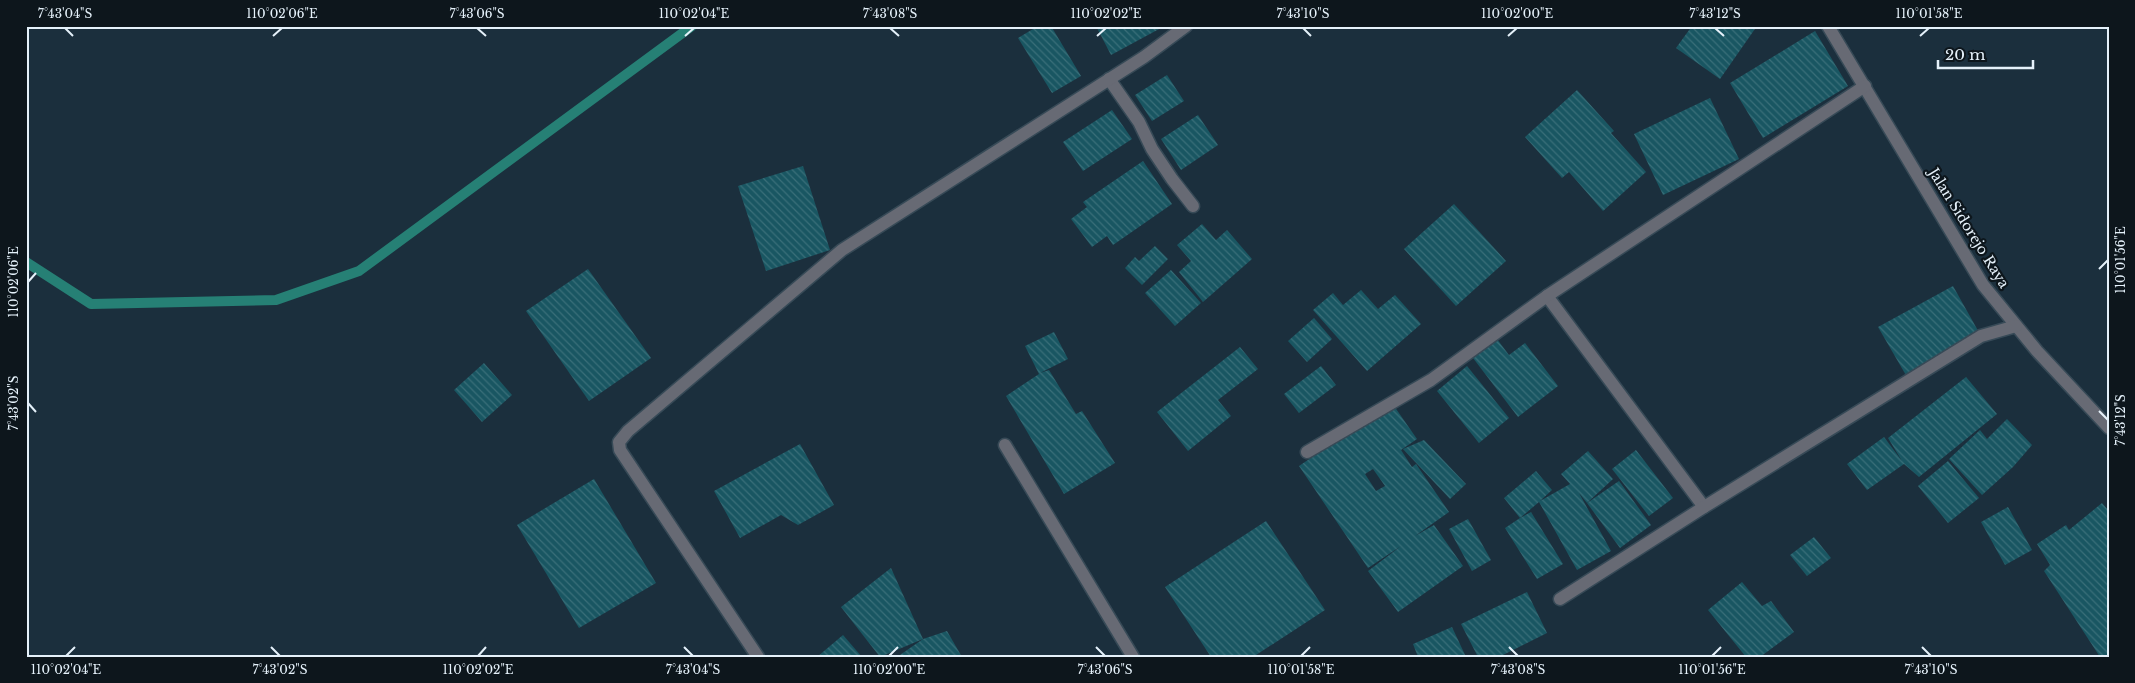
<svg xmlns="http://www.w3.org/2000/svg" width="2135" height="683" viewBox="0 0 2135 683" font-family="'Libre Baskerville',serif">
  <defs>
    <pattern id="building-back-hatch" width="6" height="6" patternUnits="userSpaceOnUse" patternTransform="scale(1.25)"><rect width="6" height="6" fill="#195662"/><path d="M-1 5l2 2M0 0l6 6M5-1l2 2" fill="none" stroke="#3a6f79"/></pattern>
  </defs>
  <rect width="100%" height="100%" fill="#1b2f3d"/>
  <g fill="none" stroke-linecap="round" stroke-linejoin="round">
    <!-- stream -->
    <polyline stroke="#268075" stroke-width="10" points="26,262 91,304 276,300 359,271 692,26"/>
  </g>
  <!-- building -->
  <g fill="url(#building-back-hatch)" fill-rule="evenodd">
    <polygon points="1038,26 1051,26 1081,76 1052,93 1018,38"/>
    <polygon points="1096,26 1160,26 1161,28 1111,55"/>
    <polygon points="1692,26 1757,26 1720,79 1676,48"/>
    <polygon points="1815,31 1848,86 1763,138 1730,83"/>
    <polygon points="1167,75 1184,101 1152,121 1135,95"/>
    <polygon points="1577,90 1614,131 1611,133 1646,172 1603,211 1569,172 1562,178 1525,137"/>
    <polygon points="1710,98 1739,159 1663,195 1634,134"/>
    <polygon points="1112,110 1132,139 1083,171 1063,142"/>
    <polygon points="1198,115 1218,145 1181,170 1161,139"/>
    <polygon points="1143,161 1172,204 1113,245 1107,236 1092,247 1071,219 1087,207 1083,202"/>
    <polygon points="803,166 830,250 766,271 738,186"/>
    <polygon points="1454,204 1506,261 1456,306 1404,249"/>
    <polygon points="1202,224 1216,240 1227,230 1252,259 1203,302 1179,272 1191,261 1177,245"/>
    <polygon points="1155,246 1168,259 1142,285 1125,268 1135,257 1139,261"/>
    <polygon points="588,269 651,358 589,401 526,311"/>
    <polygon points="1171,270 1201,303 1175,326 1145,293"/>
    <polygon points="1953,286 1981,336 1907,377 1878,327"/>
    <polygon points="1361,290 1378,309 1395,295 1421,324 1367,371 1313,310 1333,293 1343,305"/>
    <polygon points="1314,318 1332,339 1307,362 1288,341"/>
    <polygon points="1054,332 1068,359 1040,373 1049,370 1076,414 1082,411 1115,463 1064,494 1006,396 1039,374 1025,346"/>
    <polygon points="1497,339 1509,355 1525,343 1558,386 1518,417 1473,358"/>
    <polygon points="1240,347 1258,369 1218,400 1231,416 1188,451 1157,412"/>
    <polygon points="484,363 512,395 482,422 454,390"/>
    <polygon points="1321,366 1336,385 1299,413 1284,394"/>
    <polygon points="1467,366 1509,418 1479,443 1437,391"/>
    <polygon points="1966,377 1997,414 1919,477 1904,464 1867,490 1847,464 1884,437 1902,461 1888,438"/>
    <path d="M1392 403 1417 439 1401 450 1412 467 1416 464 1449 512 1415 536 1434 525 1463 566 1398 612 1368 571 1401 546 1368 568 1299 466ZM1373 469 1385 486 1376 491 1365 474Z"/>
    <polygon points="2007,419 2032,445 2013,467 1982,495 1949,459 1980,430 1987,439"/>
    <polygon points="1424,440 1466,484 1450,499 1403,449"/>
    <polygon points="800,444 834,505 798,525 781,515 740,538 714,491"/>
    <polygon points="1636,450 1673,498 1649,516 1612,469"/>
    <polygon points="1588,451 1613,479 1587,503 1579,493 1611,551 1577,570 1539,502 1520,518 1531,512 1563,564 1537,579 1505,528 1520,518 1504,498 1536,471 1552,490 1540,501 1570,484 1561,474"/>
    <polygon points="1948,461 1979,498 1948,523 1918,486"/>
    <polygon points="594,479 656,583 579,628 517,525"/>
    <polygon points="1619,481 1651,525 1620,548 1587,503"/>
    <polygon points="2102,503 2109,511 2109,657 2100,657 2044,571 2050,565 2037,544 2066,525 2069,530"/>
    <polygon points="2008,507 2032,550 2005,565 1981,522"/>
    <polygon points="1468,519 1491,560 1472,571 1449,529"/>
    <polygon points="1266,521 1325,610 1253,657 1211,657 1165,587"/>
    <polygon points="1814,537 1831,558 1807,576 1790,555"/>
    <polygon points="891,568 923,639 880,657 841,607"/>
    <polygon points="1742,582 1762,606 1771,601 1794,632 1760,657 1746,657 1708,610"/>
    <polygon points="1527,592 1547,633 1499,657 1478,657 1461,624"/>
    <polygon points="1452,627 1466,657 1418,657 1413,644"/>
    <polygon points="947,631 962,657 897,657 923,639"/>
    <polygon points="843,635 862,657 817,657"/>
  </g>
  <g fill="none" stroke-linecap="round" stroke-linejoin="round">
    <!-- minor casing -->
    <g stroke="#374a57" stroke-width="15">
      <g id="minor">
        <polyline points="1828,26 1983,285 2037,351 2109,428"/>
        <polyline points="1109,79 1139,122 1152,149 1172,179 1193,206"/>
        <polyline points="1547,296 1704,507"/>
        <polyline points="1005,445 1133,657"/>
        <polyline points="1307,452 1431,380 1547,296 1865,86"/>
        <polyline points="1560,599 1704,507 1981,336 2016,326"/>
        <polyline points="758,657 620,450 619,442 628,431 842,250 1144,57 1186,26"/>
      </g>
    </g>
    <!-- minor -->
    <use href="#minor" stroke="#676a74" stroke-width="12"/>
  </g>
  <!-- ticks -->
  <path fill="none" stroke="#e5f1fa" stroke-width="2" d="M65 28 73 36M477 28 486 36M890 28 899 36M1303 28 1311 36M1715 28 1724 36M273 36 282 28M685 36 694 28M1097 36 1106 28M1508 36 1517 28M1920 36 1929 28M2099 269 2108 260M28 282 36 273M28 403 36 412M2099 411 2108 420M271 647 280 656M684 647 693 656M1096 647 1105 656M1509 647 1518 656M1922 647 1931 656M66 656 75 647M478 656 486 647M889 656 898 647M1301 656 1310 647M1712 656 1721 647"/>
  <g text-anchor="middle" stroke-width="4.5" stroke-linejoin="round" paint-order="stroke">
    <!-- street labels -->
    <g font-size="14" fill="#e5f1fa" stroke="#0d161c">
      <text transform="translate(1969 228) rotate(58)" y="5">Jalan Sidorejo Raya</text>
    </g>
  </g>
  <!-- border -->
  <rect width="2135" height="683" fill="none" stroke="#0d161c" stroke-width="55"/>
  <!-- scale -->
  <path d="M1938 60v8h95v-8" fill="none" stroke="#e5f1fa" stroke-width="2.5"/>
  <text x="1945" y="60" font-size="15" fill="#e5f1fa" stroke="#0d161c" stroke-width="4" paint-order="stroke">20 m</text>
  <rect x="28" y="28" width="2080" height="628" fill="none" stroke="#e5f1fa" stroke-width="2"/>
  <g font-size="12" text-anchor="middle" fill="#e5f1fa">
    <text x="65" y="18">7°43'04"S</text>
    <text x="282" y="18">110°02'06"E</text>
    <text x="477" y="18">7°43'06"S</text>
    <text x="694" y="18">110°02'04"E</text>
    <text x="890" y="18">7°43'08"S</text>
    <text x="1106" y="18">110°02'02"E</text>
    <text x="1303" y="18">7°43'10"S</text>
    <text x="1517" y="18">110°02'00"E</text>
    <text x="1715" y="18">7°43'12"S</text>
    <text x="1929" y="18">110°01'58"E</text>
    <text transform="translate(2121 260) rotate(-90)" y="4">110°01'56"E</text>
    <text transform="translate(14 282) rotate(-90)" y="4">110°02'06"E</text>
    <text transform="translate(14 403) rotate(-90)" y="4">7°43'02"S</text>
    <text transform="translate(2121 420) rotate(-90)" y="4">7°43'12"S</text>
    <text x="66" y="674">110°02'04"E</text>
    <text x="280" y="674">7°43'02"S</text>
    <text x="478" y="674">110°02'02"E</text>
    <text x="693" y="674">7°43'04"S</text>
    <text x="889" y="674">110°02'00"E</text>
    <text x="1105" y="674">7°43'06"S</text>
    <text x="1301" y="674">110°01'58"E</text>
    <text x="1518" y="674">7°43'08"S</text>
    <text x="1712" y="674">110°01'56"E</text>
    <text x="1931" y="674">7°43'10"S</text>
  </g>
</svg>
